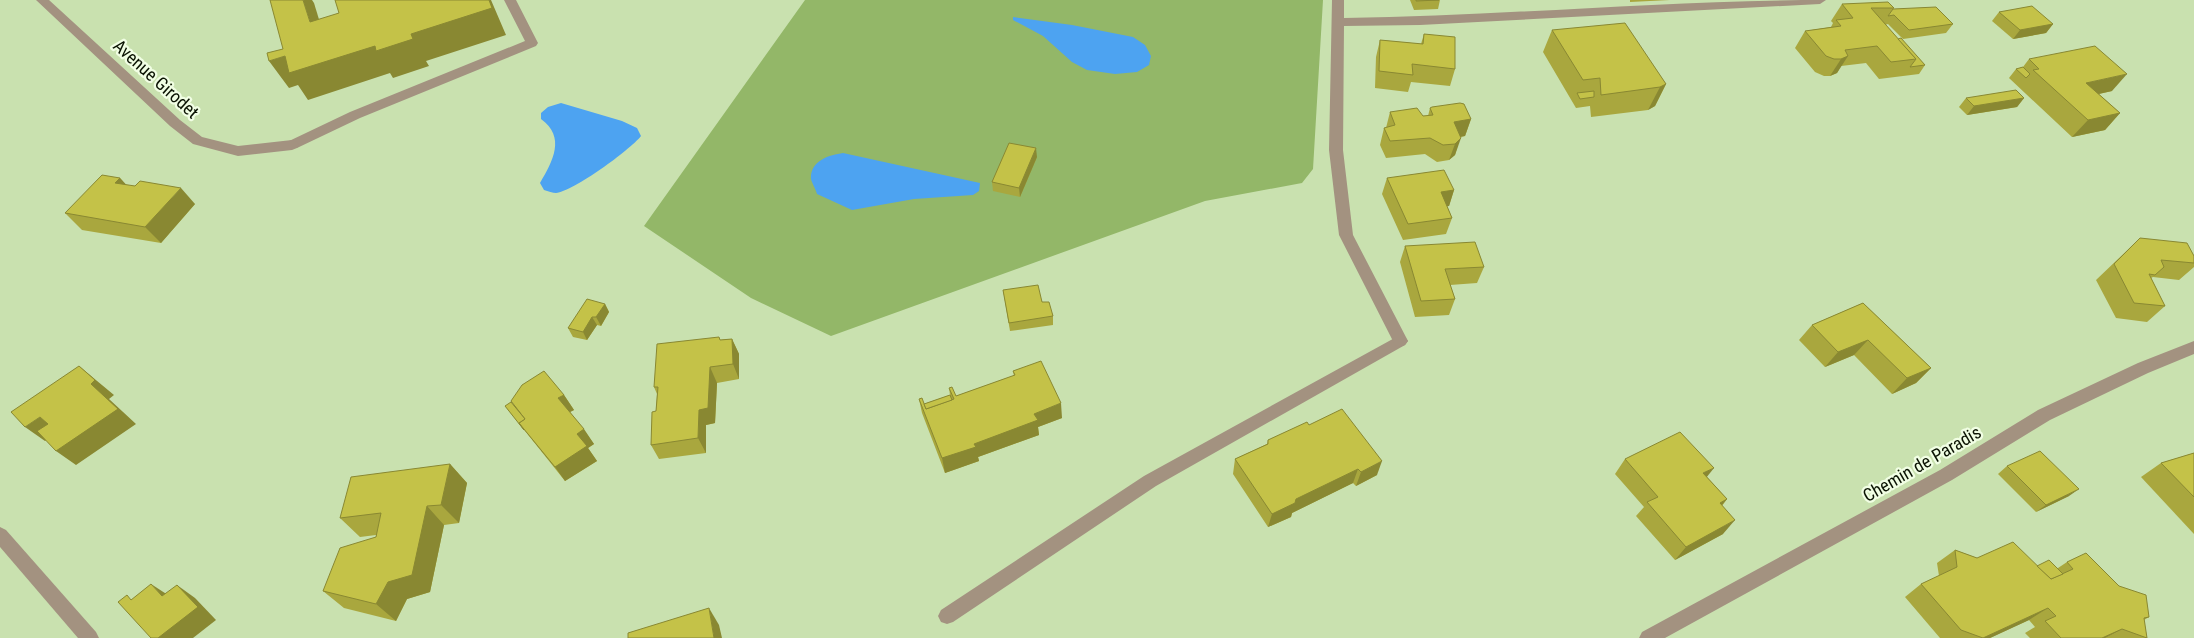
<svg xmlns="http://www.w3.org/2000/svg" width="2194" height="638" viewBox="0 0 2194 638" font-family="'Roboto Condensed',sans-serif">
  <rect width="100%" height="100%" fill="#c9e1af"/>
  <!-- green -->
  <polygon fill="#93b768" points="805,0 1323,0 1313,169 1302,183 1205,201 831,336 751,298 644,226"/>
  <!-- water -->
  <g fill="#4da3f1">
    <polygon points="1013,17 1072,25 1133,37 1145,45 1151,56 1149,65 1137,72 1115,74 1087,70 1072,62 1043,36 1013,20"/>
    <path d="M561 103 622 121 637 128 641 136C630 150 574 191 556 193 553 193 548 191 544 190L540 183C553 161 566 137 541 119V113L548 107Z"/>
    <path d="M843 153 980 183 979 191 973 195 914 199 852 210 817 194C816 190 812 183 811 179 810 160 830 155 843 153Z"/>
  </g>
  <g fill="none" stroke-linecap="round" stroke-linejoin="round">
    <!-- service -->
    <g fill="#a39280" fill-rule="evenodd">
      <polygon points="504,0 516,0 538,43 536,46 360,118 297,148 287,148 285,145 287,142 350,112 525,41"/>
      <polygon points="1400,335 1405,337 1408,341 1405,345 1156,486 953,622 947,624 941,622 938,616 941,610 1144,476"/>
    </g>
    <!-- minor -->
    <g fill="#a39280" fill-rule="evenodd">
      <polygon points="36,0 49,0 180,120 202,137 238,146 292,140 297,142 299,145 297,148 292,150 238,156 193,144 170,126"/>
      <path d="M1332 0H1344V18C1505 16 1665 0 1826 0L1820 4 1420 25 1344 26 1343 150 1353 235 1408 341 1405 345 1400 347 1395 345 1339 235 1329 150Z"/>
      <polygon points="2194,341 2194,354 2148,373 2050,420 1952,480 1665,638 1639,638 1642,632 1940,470 2038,410 2138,363"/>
      <polygon points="0,527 6,530 96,632 99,638 78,638 0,547"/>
    </g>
  </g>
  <!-- wall -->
  <g fill="#a9a73e">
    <polygon points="1410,0 1440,0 1438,9 1414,10"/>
    <polygon points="1630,0 1670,0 1630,2"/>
    <polygon points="1842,4 1894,8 1893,9 1953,24 1946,33 1903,39 1888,24 1885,25 1898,39 1925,65 1919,74 1879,79 1866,63 1841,66 1837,73 1830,76 1824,76 1815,72 1795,48 1805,31 1831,27 1833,23 1831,21"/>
    <polygon points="1999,12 2053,24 2046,33 2013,39 1992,21"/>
    <polygon points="1552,30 1666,84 1655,106 1648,110 1591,117 1590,106 1576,108 1543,52"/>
    <polygon points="1424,34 1455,69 1450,86 1411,82 1408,92 1375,88 1376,57 1380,40 1421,44"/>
    <polygon points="2029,59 2112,91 2099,94 2120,113 2105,130 2072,137 2009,78 2016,69 2023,67"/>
    <polygon points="1966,98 2024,98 2017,107 1967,115 1959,107"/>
    <polygon points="1430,108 1471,119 1465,136 1460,137 1455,155 1449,160 1437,162 1425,154 1386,158 1380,145 1384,128 1386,128 1390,112 1423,116 1428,116"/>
    <polygon points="1037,157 1020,197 993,191 992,182"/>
    <polygon points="120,178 126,185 195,204 161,243 82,230 65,213"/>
    <polygon points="1387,178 1454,190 1449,206 1447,206 1452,218 1446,234 1403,240 1382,194"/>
    <polygon points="2140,238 2194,256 2194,267 2179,280 2153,277 2151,278 2165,306 2147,322 2116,318 2096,280"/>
    <polygon points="1405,246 1484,267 1477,283 1450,285 1455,299 1449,315 1415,317 1400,262"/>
    <polygon points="1003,290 1042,302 1053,316 1053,325 1010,331"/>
    <polygon points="1863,303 1931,368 1916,383 1892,394 1854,355 1825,367 1799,340 1812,325"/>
    <polygon points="605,304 609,312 601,326 597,325 587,340 573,337 568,328"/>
    <polygon points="732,339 739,354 739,379 717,383 715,423 706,425 706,453 659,459 651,445 656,411 657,394 654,387 720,340"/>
    <polygon points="1013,371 1062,418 1038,427 1039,435 978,457 979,461 945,473 922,413 919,399 924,404 950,395 949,388 956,396 1014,376"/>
    <polygon points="564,395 574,410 570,412 594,444 588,448 597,461 565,481 505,406"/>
    <polygon points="1309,425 1377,475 1356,486 1353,483 1292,513 1291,517 1268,527 1233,474 1235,459 1267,444 1268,440"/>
    <polygon points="2194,453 2194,534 2141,477 2161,463"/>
    <polygon points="1625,459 1707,477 1727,499 1722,506 1723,534 1675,560 1636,516 1644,507 1615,474"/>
    <polygon points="450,464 467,483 459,523 444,525 430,592 407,599 396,621 344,608 323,591 376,537 376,535 360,537 340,518"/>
    <polygon points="2007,466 2069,496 2036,512 1998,474"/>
    <polygon points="1955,550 1977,558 2058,568 2067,562 2149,617 2144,620 2147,638 2030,638 2025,633 2035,627 2029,620 1990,638 1940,638 1905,597 1921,584 1939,576 1937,563"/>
  </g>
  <!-- shaded-wall -->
  <g fill="#898832">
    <polygon points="303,0 312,0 314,3 328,49 310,22"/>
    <polygon points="489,0 491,0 506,35 426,61 429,66 393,78 390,73 308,100 298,85 289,88 269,61 285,56 411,34"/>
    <polygon points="2053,24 2046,33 2013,39 2020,30"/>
    <polygon points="1848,56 1837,73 1830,76 1841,59"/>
    <polygon points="2127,74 2112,91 2071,100 2086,83"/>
    <polygon points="1666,84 1655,106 1648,110 1660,87"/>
    <polygon points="2024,98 2017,107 1967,115 1974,106"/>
    <polygon points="2120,113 2105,130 2072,137 2088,120"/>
    <polygon points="1471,119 1465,136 1448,139 1454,122"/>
    <polygon points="1461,138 1455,155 1449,160 1455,144"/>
    <polygon points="1036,148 1037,157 1020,197 1019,188"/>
    <polygon points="120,178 133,192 115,183"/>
    <polygon points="181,188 195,204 161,243 145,227"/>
    <polygon points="1454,190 1449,206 1435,208 1441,192"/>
    <polygon points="605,304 609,312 601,326 596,317"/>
    <polygon points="592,317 597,325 587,340 583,332"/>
    <polygon points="732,339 739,354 739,379 733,364"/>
    <polygon points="1868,340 1854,355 1825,367 1838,352"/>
    <polygon points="79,366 114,395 109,399 136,424 76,465 56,451 91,384"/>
    <polygon points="710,367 717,383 715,423 706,425 706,453 698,438 699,410"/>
    <polygon points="1931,368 1916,383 1892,394 1907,378"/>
    <polygon points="564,395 574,410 568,413 558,398"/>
    <polygon points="1061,403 1062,418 1038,427 1039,435 978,457 979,461 945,473 942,458 974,444 1034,414"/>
    <polygon points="40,417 59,432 45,441 25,427"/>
    <polygon points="584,429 594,444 588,448 597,461 565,481 555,467 577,434"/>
    <polygon points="1382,461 1377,475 1356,486 1361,472"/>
    <polygon points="450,464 467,483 459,523 441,505"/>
    <polygon points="1714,468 1702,483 1703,473"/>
    <polygon points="1358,469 1353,483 1292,513 1291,517 1268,527 1272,514 1296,499"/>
    <polygon points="2079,489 2069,496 2036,512 2046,505"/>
    <polygon points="1727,499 1715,513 1720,503"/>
    <polygon points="427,506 444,525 430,592 407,599 396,621 376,604"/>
    <polygon points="1735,520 1723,534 1675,560 1686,547"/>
    <polygon points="151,584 171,597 162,596"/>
    <polygon points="177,585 195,598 216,620 193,638 158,638"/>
    <polygon points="709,608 719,625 722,638 714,638"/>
    <polygon points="2048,608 2029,620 1990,638 1983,638"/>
    <polygon points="2122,629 2105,638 2102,638"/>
  </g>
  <!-- building -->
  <g fill="#c4c248" stroke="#898832">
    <polygon points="270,0 303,0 310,22 339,13 335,0 489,0 492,8 411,34 413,39 376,51 375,46 289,73 285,56 269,61 267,53 283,49"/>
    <polygon points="1416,0 1439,0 1416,1"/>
    <polygon points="1888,2 1894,8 1871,8 1916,59 1891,62 1877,46 1845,50 1848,56 1841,59 1834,59 1826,56 1805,31 1841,26 1836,20 1853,18 1842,4"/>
    <polygon points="2032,6 2053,24 2020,30 1999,12"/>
    <polygon points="1936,7 1953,24 1909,30 1894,15 1888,16 1893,9"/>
    <polygon points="1625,23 1666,84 1660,87 1601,95 1600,78 1583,80 1552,30"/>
    <polygon points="1424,34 1455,37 1455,69 1412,64 1413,75 1379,71 1380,40 1423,44"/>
    <polygon points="1901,38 1925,65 1910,67 1916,59 1898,39"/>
    <polygon points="2095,46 2127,74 2086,83 2120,113 2088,120 2033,70 2039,69 2029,59"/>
    <polygon points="2023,67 2030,74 2026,78 2016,69"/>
    <polygon points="2016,90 2024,98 1974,106 1966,98"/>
    <polygon points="1594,91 1594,97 1580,99 1577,93"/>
    <polygon points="1460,103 1464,104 1471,119 1454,122 1461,138 1455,144 1443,145 1430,138 1390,141 1384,128 1395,125 1390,112 1417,108 1423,116 1433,115 1430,108 1432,107"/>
    <polygon points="1009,143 1036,148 1019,188 992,182"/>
    <polygon points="1444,170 1454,190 1441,192 1452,218 1408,224 1387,178"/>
    <polygon points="102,175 120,178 115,183 135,186 140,181 181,188 145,227 65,213"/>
    <polygon points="2140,238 2187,243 2194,256 2194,263 2161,260 2164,267 2155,275 2149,274 2165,306 2134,303 2114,264"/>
    <polygon points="1475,242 1484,267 1445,269 1455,299 1421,301 1405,246"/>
    <polygon points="1038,285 1042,302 1049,302 1053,316 1009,323 1003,290"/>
    <polygon points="587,299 605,304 596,317 592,317 583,332 568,328"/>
    <polygon points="1863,303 1931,368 1907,378 1868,340 1838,352 1812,325"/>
    <polygon points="719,337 720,340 732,339 733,364 710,367 708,408 699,410 698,438 651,445 652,412 656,411 658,387 654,387 657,344"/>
    <polygon points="1041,361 1061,403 1034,414 1038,420 974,444 976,447 942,458 919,399 922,398 926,409 954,399 949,388 952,387 956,396 1015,375 1013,371"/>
    <polygon points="79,366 95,380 91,384 118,409 56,451 37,431 48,424 40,417 25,427 11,412"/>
    <polygon points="544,371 564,395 558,398 584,429 577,434 587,446 555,467 519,423 525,419 511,401 522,385"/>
    <polygon points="950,395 952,400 926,409 924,404"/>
    <polygon points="511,402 525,419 519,423 524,430 505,406"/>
    <polygon points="1342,409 1382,461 1361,472 1358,469 1296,499 1295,503 1272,514 1235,459 1268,444 1268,440 1307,422 1309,425"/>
    <polygon points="1680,432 1714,468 1703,473 1727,499 1720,503 1735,520 1686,547 1647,502 1658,497 1625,459"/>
    <polygon points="2040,451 2079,489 2046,505 2007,466"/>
    <polygon points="2194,453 2194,497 2161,463"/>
    <polygon points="450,464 441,505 427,506 412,575 388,582 376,604 323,591 340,548 376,537 381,513 340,518 351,477"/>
    <polygon points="2013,542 2051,579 2073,569 2067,562 2086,553 2119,586 2146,595 2149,617 2144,618 2147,638 2122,629 2102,638 2061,638 2045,621 2056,616 2048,608 1983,638 1961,630 1921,584 1957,567 1955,550 1977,558"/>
    <polygon points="2049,560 2063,574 2051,579 2037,566"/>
    <polygon points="151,584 162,596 177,585 198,607 158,638 151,638 118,602 127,595 131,600"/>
    <polygon points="709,608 714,638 628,638 628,633"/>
  </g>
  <g text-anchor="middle" stroke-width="4.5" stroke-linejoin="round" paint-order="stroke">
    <!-- street labels -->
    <g font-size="18" fill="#0b1303" stroke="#f1fee4">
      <text transform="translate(156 79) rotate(42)" y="6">Avenue Girodet</text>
      <text transform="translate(1922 464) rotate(-30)" y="6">Chemin de Paradis</text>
    </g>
  </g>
</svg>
